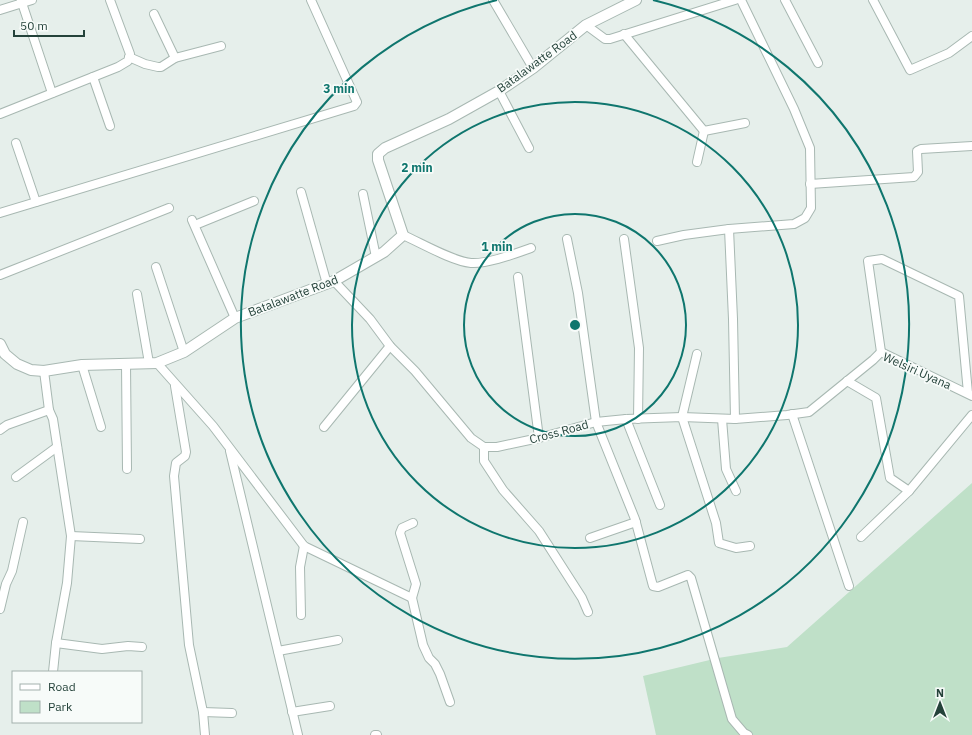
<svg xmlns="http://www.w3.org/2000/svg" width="972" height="735" viewBox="0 0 972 735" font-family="'IBM Plex Sans',sans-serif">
  <rect width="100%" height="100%" fill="#e6efeb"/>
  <!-- green -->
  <polygon fill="#bfe0c8" points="972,483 972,735 656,735 643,676 718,658 787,647"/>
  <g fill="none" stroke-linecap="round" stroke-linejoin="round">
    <!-- minor casing -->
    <g stroke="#a8b8b2" stroke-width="10">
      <g id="minor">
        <polyline points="21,0 52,93"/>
        <polyline points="493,0 533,68"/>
        <polyline points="785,0 818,63"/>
        <polyline points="873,0 910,70 949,53 972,36"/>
        <polyline points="0,10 32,0"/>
        <polyline points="154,14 175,58"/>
        <polyline points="586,25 605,39 610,39 735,0"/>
        <polyline points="624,34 704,131 745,123"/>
        <polyline points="129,57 145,64 158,67 161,67 175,58 221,46"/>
        <polyline points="93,77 110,126"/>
        <polyline points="499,91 529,148"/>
        <polyline points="0,114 118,67 128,61 130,54 110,0"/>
        <polyline points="16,143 36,202"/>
        <polyline points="697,162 704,131"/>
        <polyline points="810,184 914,177 918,172 917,151 921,149 972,146"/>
        <polyline points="301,192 327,284"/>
        <polyline points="363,194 376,257"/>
        <polyline points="0,213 354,106 357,102 356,100 311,0"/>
        <polyline points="192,220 235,318"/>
        <polyline points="195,225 254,201"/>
        <polyline points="729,229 733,319 735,419"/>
        <path d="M403 235C421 243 452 261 471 263 488 264 514 254 531 248"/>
        <polyline points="567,239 578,293 596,422 635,519 653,586 658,587 688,575 691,578 732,719 744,733 748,735"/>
        <polyline points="624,239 639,348 638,419"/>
        <polyline points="657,241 684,235 729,229 794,224 805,218 811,208 810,148 794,109 741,0"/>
        <polyline points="156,267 184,352"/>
        <polyline points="0,275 169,208"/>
        <polyline points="518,277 539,438"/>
        <polyline points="334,281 370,319 390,346 415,371 471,438 484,447 497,447 539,438 596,422 626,419 682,417 735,419 787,415 809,412 873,360 881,352 972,396"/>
        <polyline points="137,294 149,363"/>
        <polyline points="881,352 868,261 882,259 959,296 968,393"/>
        <polyline points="697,354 682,417 716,523 719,543 736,548 750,546"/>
        <polyline points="157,363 213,426 304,546 412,598 416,584 400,533 402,528 413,523"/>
        <polyline points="126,364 127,469"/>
        <polyline points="82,365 101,427"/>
        <polyline points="44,371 49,410 53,419 71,536 67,583 56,643 53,672"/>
        <polyline points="847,381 876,398 890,478 909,491"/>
        <polyline points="175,386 186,452 185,456 176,463 174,476 189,645 203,712 205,735"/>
        <polyline points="792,414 849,586"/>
        <polyline points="626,419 660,505"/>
        <polyline points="722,419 726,469 736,491"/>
        <polyline points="324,427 390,346"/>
        <polyline points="0,430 7,425 49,410"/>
        <polyline points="484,447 484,461 503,490 539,531 582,598 588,612"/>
        <polyline points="230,451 298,735"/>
        <polyline points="16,477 57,447"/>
        <polyline points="71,536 140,539"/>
        <polyline points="861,537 909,491 972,415"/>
        <polyline points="590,538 636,522"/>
        <polyline points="412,598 423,645 429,658 435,664 440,674 450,702"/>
        <polyline points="0,609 6,584 12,571 23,522"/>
        <polyline points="301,615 300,567 304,546"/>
        <polyline points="56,643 102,649 128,646 142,647"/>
        <polyline points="278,651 338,640"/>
        <polyline points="203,712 232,713"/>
        <polyline points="292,712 330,706"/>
        <polyline points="375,735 377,735"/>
      </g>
    </g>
    <!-- tertiary casing -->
    <g stroke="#a8b8b2" stroke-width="12">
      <polyline id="tertiary" points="0,344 5,354 17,364 31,370 44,371 82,365 157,363 184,352 235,318 334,281 384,252 403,235 378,160 378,154 385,148 449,119 499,91 533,68 586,25 636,0"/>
    </g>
    <!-- minor -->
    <use href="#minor" stroke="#fff" stroke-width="8"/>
    <!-- tertiary -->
    <use href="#tertiary" stroke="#fff" stroke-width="10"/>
  </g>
  <!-- distance rings -->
  <g fill="none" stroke="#0f766e" stroke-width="2">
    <circle cx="575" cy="325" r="111"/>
    <circle cx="575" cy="325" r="223"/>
    <path d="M653 0A334 334 0 1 1 497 0"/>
  </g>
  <g text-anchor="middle" stroke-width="3.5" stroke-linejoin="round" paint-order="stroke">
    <!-- street labels -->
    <g font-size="12" fill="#24423a" stroke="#f7fbf9">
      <text transform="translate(537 62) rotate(-36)" y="4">Batalawatte Road</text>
      <text transform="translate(293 296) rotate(-21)" y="4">Batalawatte Road</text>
      <text transform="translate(917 371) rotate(24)" y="4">Welsiri Uyana</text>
      <text transform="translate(559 432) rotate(-15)" y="4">Cross Road</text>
    </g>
  </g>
  <circle cx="575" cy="325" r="6" fill="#0f766e" stroke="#f7fbf9" stroke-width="2"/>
  <g font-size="12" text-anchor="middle" font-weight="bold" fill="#0f766e" stroke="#f7fbf9" stroke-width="3.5" stroke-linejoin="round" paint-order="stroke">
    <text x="339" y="93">3 min</text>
    <text x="417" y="172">2 min</text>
    <text x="497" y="251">1 min</text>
  </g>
  <!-- legend -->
  <rect x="12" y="671" width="130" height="52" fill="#f7fbf9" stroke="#a3b1ad"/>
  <rect x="20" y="684" width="20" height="6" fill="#ffffff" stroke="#a3b1ad"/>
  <text x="48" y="691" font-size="12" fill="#24423a">Road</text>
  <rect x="20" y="701" width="20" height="12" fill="#bfe0c8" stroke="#a3b1ad"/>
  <text x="48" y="711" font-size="12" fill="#24423a">Park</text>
  <!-- north arrow -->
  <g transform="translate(940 703)" stroke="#f7fbf9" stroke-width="3" paint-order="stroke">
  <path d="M0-3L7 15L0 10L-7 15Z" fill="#24423a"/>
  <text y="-6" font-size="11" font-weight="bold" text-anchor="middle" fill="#24423a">N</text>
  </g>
  <!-- scale -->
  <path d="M14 30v6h70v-6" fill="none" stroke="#24423a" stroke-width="2"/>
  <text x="20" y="30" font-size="12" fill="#24423a" stroke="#f7fbf9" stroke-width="3" paint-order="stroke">50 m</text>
</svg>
